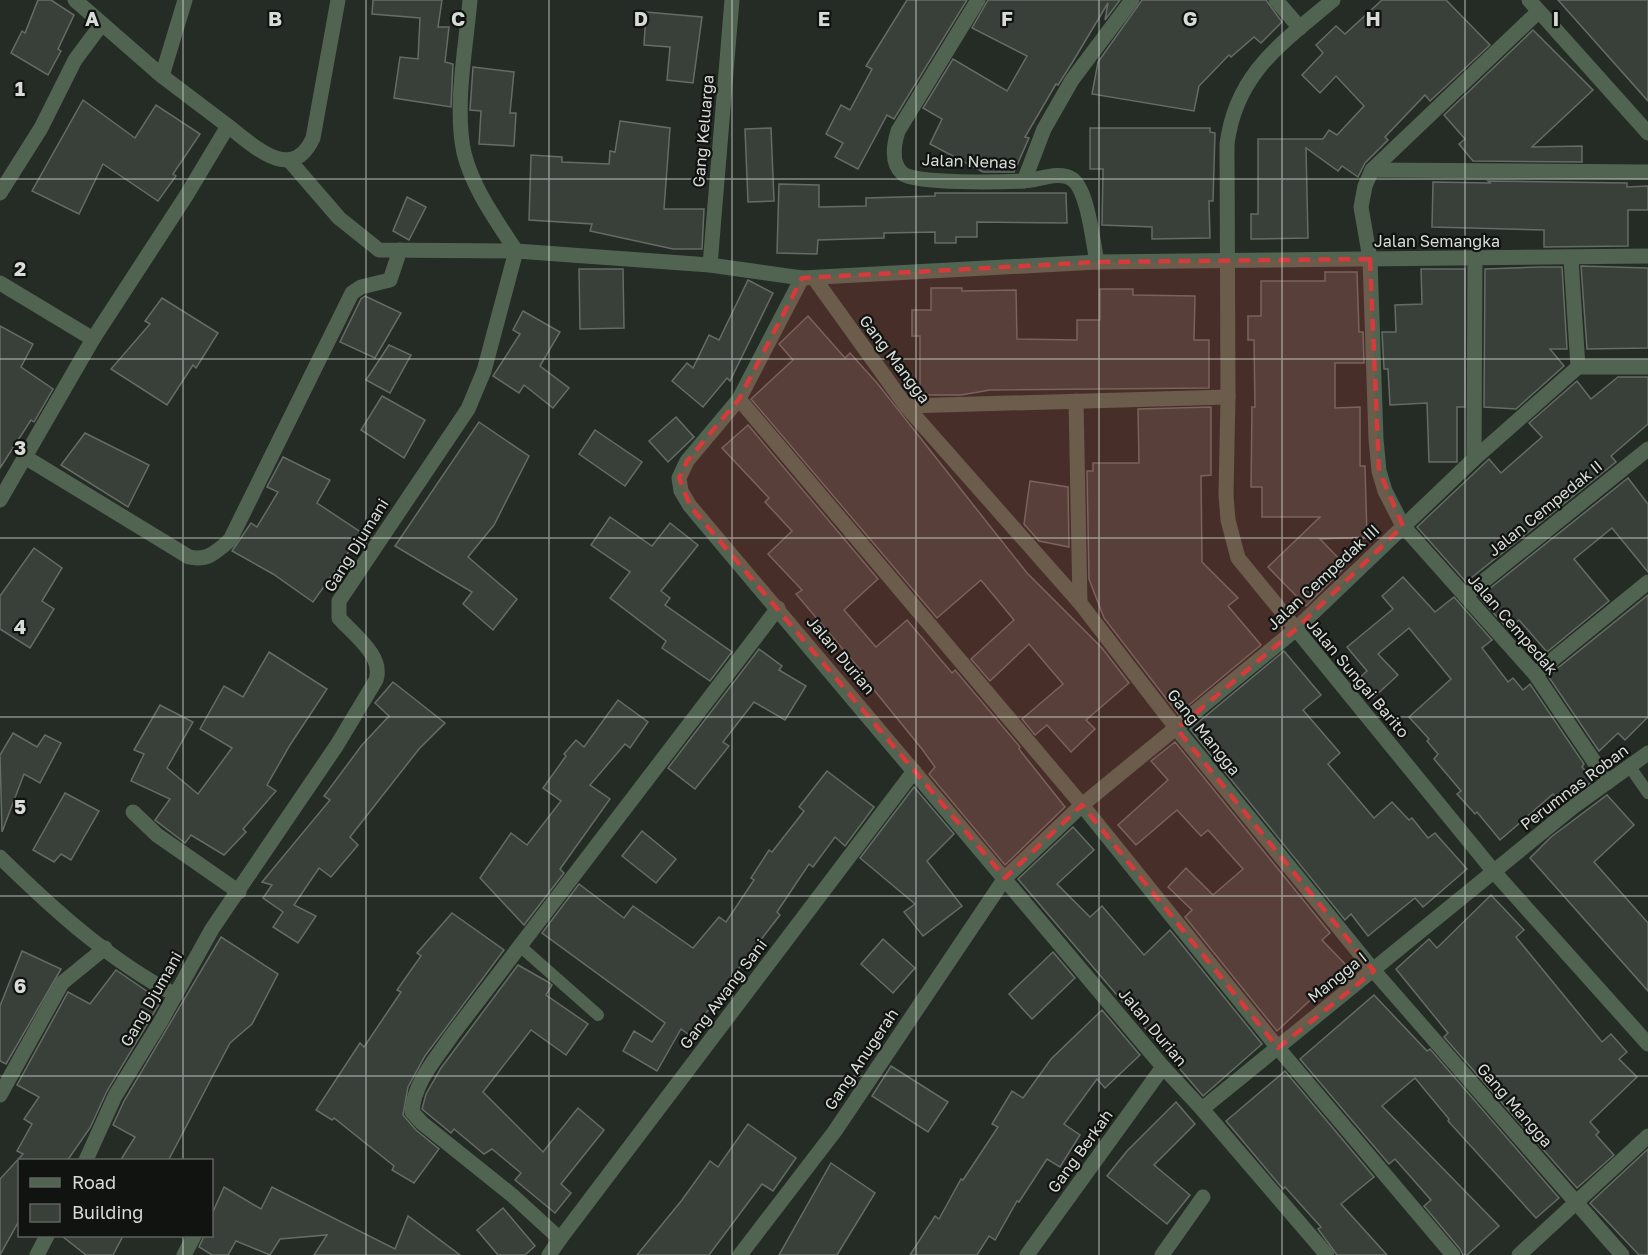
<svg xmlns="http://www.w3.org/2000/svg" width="1648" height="1255" viewBox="0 0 1648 1255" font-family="'Golos Text',sans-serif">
  <rect width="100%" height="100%" fill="#252b25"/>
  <!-- building -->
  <g fill="#39403a" stroke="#646c65" stroke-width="1.5">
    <polygon points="38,0 51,0 74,15 58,49 61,51 48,75 11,53 22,31 25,33"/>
    <polygon points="373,0 442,0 438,27 449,27 445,62 453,64 451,107 394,98 400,57 418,59 420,18 372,14"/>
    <polygon points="907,0 967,0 894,119 887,115 858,169 835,157 843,143 826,134 841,105 850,110 872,69 866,66"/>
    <polygon points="988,0 1120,0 1105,20 1108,3 1072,63 1058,85 1056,84 1025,137 1029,138 1014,172 983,172 930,144 942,119 923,108 953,59 1007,91 1027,56 972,28"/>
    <polygon points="1142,0 1266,0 1282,22 1261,43 1254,37 1231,57 1229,55 1199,86 1194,111 1092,94 1098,62"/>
    <polygon points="1382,0 1446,0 1490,45 1430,101 1425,95 1385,137 1388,140 1365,163 1358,177 1342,166 1338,171 1306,148 1308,238 1251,239 1251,214 1258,214 1258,139 1323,139 1329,130 1337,135 1364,106 1336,76 1320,93 1302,75 1323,53 1316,45 1336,26 1345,34"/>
    <polygon points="1558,0 1648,0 1648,101"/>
    <polygon points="646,12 702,17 693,83 667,80 670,47 644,45"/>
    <polygon points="1533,30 1593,90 1532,147 1582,146 1582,162 1473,161 1459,144 1465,139 1444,115"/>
    <polygon points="473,67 514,72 510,113 516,113 514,146 479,144 481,111 470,110"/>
    <polygon points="83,100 135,138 156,105 200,134 173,174 176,176 158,201 103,164 79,214 32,191"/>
    <polygon points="620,121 670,128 664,209 704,209 702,249 673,249 590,231 592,224 529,220 531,155 562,157 562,162 609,164 610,151 615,152"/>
    <polygon points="771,128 774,201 748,202 745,129"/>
    <polygon points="1090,128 1210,128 1210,132 1215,133 1213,201 1209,201 1210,238 1152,239 1152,227 1102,225 1103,169 1090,169"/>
    <polygon points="1488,181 1627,183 1627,187 1648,186 1648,210 1628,210 1628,246 1544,247 1544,230 1432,227 1433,182 1490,183"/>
    <polygon points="779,184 819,185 819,207 866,206 866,198 935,196 935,193 1066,193 1067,223 977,222 977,237 956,237 956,243 935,243 935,232 884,233 884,238 818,240 817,254 777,253"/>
    <polygon points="407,197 426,207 409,240 393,231"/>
    <polygon points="1581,266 1648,268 1648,348 1587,349"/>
    <polygon points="1540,267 1562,267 1567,349 1550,349 1564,366 1516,409 1484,407 1485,269"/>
    <polygon points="579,269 623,269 624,328 580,329"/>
    <polygon points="1421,269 1465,269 1465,407 1457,407 1457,462 1429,462 1427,403 1390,405 1388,369 1384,369 1382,332 1396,332 1395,305 1422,304"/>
    <polygon points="1325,272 1357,272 1359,332 1363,332 1364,363 1335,363 1335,408 1360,407 1360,466 1365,466 1367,537 1320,539 1346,566 1306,606 1268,567 1320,517 1262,517 1262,487 1251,487 1252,407 1255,407 1254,340 1248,340 1248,316 1261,316 1261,281 1325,281"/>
    <polygon points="748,280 773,293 730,381 727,378 703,407 672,381 687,363 693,368 709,335 719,340"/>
    <polygon points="931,288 962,288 962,291 1016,290 1017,339 1077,340 1077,320 1100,320 1100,289 1133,289 1133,295 1195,296 1194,340 1209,340 1209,388 990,390 961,395 920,395 920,336 912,336 912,310 931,310"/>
    <polygon points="365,296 401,313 375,358 340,342 361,299"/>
    <polygon points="162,298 218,333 196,368 193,365 167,405 111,369 150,324 145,321"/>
    <polygon points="523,311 560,332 540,366 569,388 553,408 524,385 519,393 493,376 520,334 513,330"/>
    <polygon points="808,316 845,358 850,353 877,383 1027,573 1102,648 1129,683 1086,720 1095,729 1071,752 1047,725 1035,735 1022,719 1063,684 1029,644 990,681 971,659 1014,620 981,580 937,618 751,399 793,360 779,344"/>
    <polygon points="0,326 33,344 21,367 53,389 34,422 31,420 0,468"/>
    <polygon points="389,345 411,355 390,393 366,380"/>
    <polygon points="1618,377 1648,377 1648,424 1611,456 1616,462 1466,582 1417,527 1489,459 1501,473 1542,437 1529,423 1577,381 1591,399"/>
    <polygon points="382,396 425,420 404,458 361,430"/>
    <polygon points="1211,407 1211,475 1201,476 1202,562 1238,598 1228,606 1261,645 1178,714 1104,618 1089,579 1087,471 1093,471 1093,463 1139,463 1138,409"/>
    <polygon points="676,417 694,437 668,462 649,441"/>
    <polygon points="479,422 529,456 494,525 468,557 517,599 493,630 463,604 472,592 395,546"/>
    <polygon points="748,425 878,579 844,610 876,647 907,620 952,673 955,670 1020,747 1019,749 1065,807 1005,865 929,774 935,767 922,749 861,674 863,673 796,594 802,590 768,554 792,531 765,502 769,498 722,448"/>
    <polygon points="595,430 642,462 625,486 579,454"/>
    <polygon points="85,433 149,465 128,507 61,465"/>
    <polygon points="283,457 330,480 317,503 362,533 313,602 273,574 232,551 251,523 257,527 278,492 267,487"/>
    <polygon points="1628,478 1648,504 1648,572 1612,528 1574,559 1609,601 1547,652 1519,620 1508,629 1479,597"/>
    <polygon points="1030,481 1068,487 1069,547 1039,541 1024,524"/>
    <polygon points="610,517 652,546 670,523 698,545 661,591 670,598 665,605 732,652 710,681 662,648 666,641 610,598 630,572 591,545"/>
    <polygon points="34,548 62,568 42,601 54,609 30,648 0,629 0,596"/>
    <polygon points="1403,577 1435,612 1454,597 1492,640 1482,648 1508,682 1513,678 1523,690 1530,684 1584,764 1582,767 1594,780 1562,804 1553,794 1500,840 1477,812 1475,814 1457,794 1461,791 1434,759 1438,754 1427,741 1429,739 1409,717 1451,679 1409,628 1378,654 1398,675 1373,698 1357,680 1367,671 1347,647 1393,609 1382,596"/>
    <polygon points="1648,595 1648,717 1625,740 1618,733 1599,751 1548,676"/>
    <polygon points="759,649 782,666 779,670 806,686 785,720 754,702 723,742 729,746 695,789 668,768"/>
    <polygon points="1284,651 1321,695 1303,710 1340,753 1328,764 1374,818 1392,802 1409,820 1412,818 1428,838 1435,833 1467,869 1423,907 1415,898 1368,936 1351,914 1345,920 1190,729"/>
    <polygon points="269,652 327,689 290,745 267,785 276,791 243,829 246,832 224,855 191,835 185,843 155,820 170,799 131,781 144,754 134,750 160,705 193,722 167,768 198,794 232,748 200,729 224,686 243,697"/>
    <polygon points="393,682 445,723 419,749 350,837 358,845 331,877 319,868 294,905 316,916 298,943 273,927 283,912 263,898 272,885 262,882 330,800 324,796 362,745 389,716 375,703"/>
    <polygon points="618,700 648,722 630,748 625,744 590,785 610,799 560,869 564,873 524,925 480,878 511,833 527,845 561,801 543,788 566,756 564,754 576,740 584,747"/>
    <polygon points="13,733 37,747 45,735 61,743 40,783 24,774 2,832 0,755"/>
    <polygon points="1175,742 1330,933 1322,940 1347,966 1277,1031 1185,917 1192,910 1168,887 1186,868 1213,895 1243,869 1208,830 1201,836 1177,810 1136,845 1118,825 1168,780 1151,761"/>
    <polygon points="827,771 874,807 845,846 835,837 813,867 809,864 777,912 780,915 732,977 735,979 688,1034 681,1029 657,1071 623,1051 634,1031 652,1042 665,1023 542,933 579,884 624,918 633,906 693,948 719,917 726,922 754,880 751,878 769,850 772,852 804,811 799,807"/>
    <polygon points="914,787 954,834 927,861 962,906 923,936 904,912 915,904 860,858"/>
    <polygon points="65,793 99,811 71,860 61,854 54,862 33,850"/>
    <polygon points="1607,795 1634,825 1594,862 1648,923 1648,991 1530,858 1551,837"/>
    <polygon points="1073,827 1094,850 1057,884 1090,917 1102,906 1144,955 1170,930 1262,1044 1203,1096 1018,879"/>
    <polygon points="642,831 676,859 656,883 622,856"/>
    <polygon points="1491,895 1524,930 1516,937 1602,1042 1611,1034 1627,1052 1619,1059 1637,1077 1590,1122 1599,1132 1596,1135 1614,1155 1577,1188 1444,1037 1448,1033 1396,969 1429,939 1437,948"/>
    <polygon points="452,913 504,950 425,1056 408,1087 403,1115 416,1130 439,1149 414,1183 392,1170 394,1166 334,1118 332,1120 316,1110 360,1043 364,1047 401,992 397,990 421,956 417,953"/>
    <polygon points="221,937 278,974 252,1024 230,1043 168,1161 120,1161 135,1137 113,1125 124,1101"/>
    <polygon points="883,939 915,968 893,993 861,964"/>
    <polygon points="22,951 61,969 6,1064 0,1061 0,1006"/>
    <polygon points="1053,952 1075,978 1032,1019 1009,994"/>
    <polygon points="518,965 548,982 552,985 546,995 588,1024 566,1055 531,1030 483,1092 543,1152 578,1108 604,1130 561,1184 571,1193 555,1213 515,1180 521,1173 492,1149 484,1154 454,1129 451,1133 422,1109 426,1094 441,1068"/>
    <polygon points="116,970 161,1001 107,1091 90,1128 67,1161 20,1161 20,1219 0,1255 0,1179 23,1154 17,1151 32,1124 24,1119 39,1097 17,1085 68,992 90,1004"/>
    <polygon points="1374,995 1427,1051 1430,1049 1559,1198 1536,1218 1448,1121 1449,1119 1415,1078 1382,1106 1499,1226 1467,1255 1463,1255 1460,1249 1424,1206 1431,1200 1395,1159 1389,1164 1300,1059"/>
    <polygon points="1102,1010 1140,1055 1105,1088 1097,1079 1064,1124 1080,1135 1060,1167 1047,1159 1019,1202 1017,1201 995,1240 989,1236 977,1255 910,1255 935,1216 939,1219 961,1179 963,1180 998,1127 992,1124 1012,1091 1023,1098 1051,1059"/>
    <polygon points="891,1066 948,1102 928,1132 872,1096"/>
    <polygon points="1285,1071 1374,1177 1341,1204 1387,1255 1337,1255 1318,1229 1321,1227 1285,1187 1283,1189 1226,1121"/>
    <polygon points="1176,1102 1195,1124 1154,1165 1190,1195 1167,1224 1107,1176 1127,1151"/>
    <polygon points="748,1124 796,1158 773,1191 762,1184 709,1255 637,1255 682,1200 710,1161 718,1167"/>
    <polygon points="1648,1149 1648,1255 1639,1255 1590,1203"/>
    <polygon points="831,1163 875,1193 837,1255 779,1255"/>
    <polygon points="224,1187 261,1209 272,1187 395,1249 408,1216 460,1255 314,1255 327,1235 280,1239 270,1255 236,1241 228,1255 212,1255 199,1247 204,1236 212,1236 212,1214"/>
    <polygon points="503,1208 535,1246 525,1255 498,1255 477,1230"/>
    <polygon points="62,1236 123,1236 113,1255 86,1255"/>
  </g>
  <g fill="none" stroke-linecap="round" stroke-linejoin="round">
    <!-- service -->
    <g stroke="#506451" stroke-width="12">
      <polyline points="1630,767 1648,793"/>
      <polyline points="520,946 598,1015"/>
    </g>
    <!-- minor -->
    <g stroke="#506451" stroke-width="15">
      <path d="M978 0 898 131C894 144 890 163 903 174 918 184 1001 182 1023 181 1037 181 1059 170 1072 179 1088 190 1093 243 1097 262"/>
      <polyline points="1276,0 1300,28"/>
      <path d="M1333 0C1282 43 1236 73 1227 144L1228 397 1226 495 1228 520 1238 558 1495 873 1648 1044"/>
      <polyline points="1529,0 1648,133"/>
      <polyline points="1538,12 1372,170 1365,186 1361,207 1370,259 1376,439 1379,471 1385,491 1403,526 1535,674 1608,782"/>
      <polyline points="162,76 185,0"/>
      <path d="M228 126C254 146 292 184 313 138L338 0"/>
      <polyline points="289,160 339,218 379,250 516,251 710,265 802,278 1097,262 1648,256"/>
      <polyline points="1372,170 1648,172"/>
      <polyline points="1024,181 1044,129 1072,80 1132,0"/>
      <polyline points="0,193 41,128 75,60 101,25"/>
      <polyline points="710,265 732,0"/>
      <polyline points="802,278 739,399 687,461 679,478 681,491 690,506 1163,1067 1202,1109 1327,1255"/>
      <polyline points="814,278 906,406 1080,603 1177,729 1374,971 1622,1255"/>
      <polyline points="0,283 93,339"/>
      <polyline points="1578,367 1648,367"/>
      <polyline points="739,399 1082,805 1278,1048 1453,1255"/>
      <polyline points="1076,401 1080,603"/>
      <polyline points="906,406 1228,397"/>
      <path d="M25 457 189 557C208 561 216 552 230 540L352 293 361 287 390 280 400 250"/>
      <polyline points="1474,459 1475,259"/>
      <polyline points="0,500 93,339 186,196 228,126 162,76 75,0"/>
      <polyline points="1465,596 1648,449"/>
      <polyline points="1535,674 1648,582"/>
      <polyline points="133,812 157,835 239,892"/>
      <path d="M0 857C53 909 110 961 176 995"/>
      <polyline points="0,1095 62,983 105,948"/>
      <polyline points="1202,1109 1573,807 1648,753"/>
      <path d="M86 1160 115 1096 161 1021 212 929 337 745 376 680C384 656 354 635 339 618V601L468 409 484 371 516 251C496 220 473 189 464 153 454 107 466 47 470 0"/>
      <polyline points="560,1239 914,771"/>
      <polyline points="37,1255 47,1236"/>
      <polyline points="184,1255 194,1236"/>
      <path d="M549 1255 560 1239 513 1196 422 1123 412 1112C414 1082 436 1059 452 1035L778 608"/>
      <polyline points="740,1255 835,1131 1005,878 1082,805 1295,630 1474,459 1578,367 1571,259"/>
      <polyline points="1027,1255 1163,1067"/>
      <polyline points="1162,1255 1203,1197"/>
      <polyline points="1519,1255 1648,1136"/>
    </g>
  </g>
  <!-- marked area -->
  <path fill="#d63a3a" fill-opacity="0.2" stroke="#d63a3a" stroke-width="4.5" stroke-dasharray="12 8" stroke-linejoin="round" d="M1370 259 1379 471 1403 526 1295 630 1177 729 1374 971 1278 1048 1082 805 1005 878 690 506 679 478 687 461 739 399 802 278 1097 262Z"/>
  <!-- grid -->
  <path fill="none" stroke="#d8dcd8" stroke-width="1.5" stroke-opacity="0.55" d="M183 0V1160M366 0V1255M549 0V1255M732 0V1255M916 0V1255M1099 0V1255M1282 0V1255M1465 0V1255M0 179H1648M0 359H1648M0 538H1648M0 717H1648M0 896H1648M0 1076H1648M183 1236V1255"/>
  <g text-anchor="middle" stroke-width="4.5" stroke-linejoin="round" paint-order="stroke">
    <!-- street labels -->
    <g font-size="16" fill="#d8dcd8" stroke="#101310">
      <text transform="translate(703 131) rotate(-85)" y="6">Gang Keluarga</text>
      <text transform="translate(969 161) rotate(2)" y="6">Jalan Nenas</text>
      <text x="1437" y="247">Jalan Semangka</text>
      <text transform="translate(895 359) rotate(53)" y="6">Gang Mangga</text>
      <text transform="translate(1545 508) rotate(-39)" y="6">Jalan Cempedak II</text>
      <text transform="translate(356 545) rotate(-58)" y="6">Gang Djumani</text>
      <text transform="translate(1323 577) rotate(-43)" y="6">Jalan Cempedak III</text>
      <text transform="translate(1513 624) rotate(49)" y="6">Jalan Cempedak</text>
      <text transform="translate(841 655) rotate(50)" y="6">Jalan Durian</text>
      <text transform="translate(1358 678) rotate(50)" y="6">Jalan Sungai Barito</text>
      <text transform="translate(1204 732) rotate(51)" y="6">Gang Mangga</text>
      <text transform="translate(1574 787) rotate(-37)" y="6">Perumnas Roban</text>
      <text transform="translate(1337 977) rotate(-39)" y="6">Mangga I</text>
      <text transform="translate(723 994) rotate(-53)" y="6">Gang Awang Sani</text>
      <text transform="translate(151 999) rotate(-60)" y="6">Gang Djumani</text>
      <text transform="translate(1153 1027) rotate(50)" y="6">Jalan Durian</text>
      <text transform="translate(861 1059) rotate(-56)" y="6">Gang Anugerah</text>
      <text transform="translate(1515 1105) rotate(49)" y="6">Gang Mangga</text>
      <text transform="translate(1080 1151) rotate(-54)" y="6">Gang Berkah</text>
    </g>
  </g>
  <g font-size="20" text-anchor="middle" font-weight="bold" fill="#d8dcd8" stroke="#101310" stroke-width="4.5" stroke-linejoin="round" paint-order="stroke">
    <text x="92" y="26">A</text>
    <text x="275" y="26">B</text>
    <text x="458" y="26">C</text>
    <text x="641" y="26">D</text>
    <text x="824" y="26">E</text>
    <text x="1007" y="26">F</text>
    <text x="1190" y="26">G</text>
    <text x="1373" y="26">H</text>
    <text x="1556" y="26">I</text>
    <text x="20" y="96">1</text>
    <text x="20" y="276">2</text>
    <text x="20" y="455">3</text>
    <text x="20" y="634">4</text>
    <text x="20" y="814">5</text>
    <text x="20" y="993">6</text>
  </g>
  <!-- legend -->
  <rect x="18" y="1159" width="195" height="78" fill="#101310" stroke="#606360" stroke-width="1.5"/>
  <rect x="30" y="1178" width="30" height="9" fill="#506451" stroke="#606360" stroke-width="1.5"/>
  <text x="72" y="1189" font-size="18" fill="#d8dcd8">Road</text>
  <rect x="30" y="1204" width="30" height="18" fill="#39403a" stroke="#606360" stroke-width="1.5"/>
  <text x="72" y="1219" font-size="18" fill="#d8dcd8">Building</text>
</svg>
